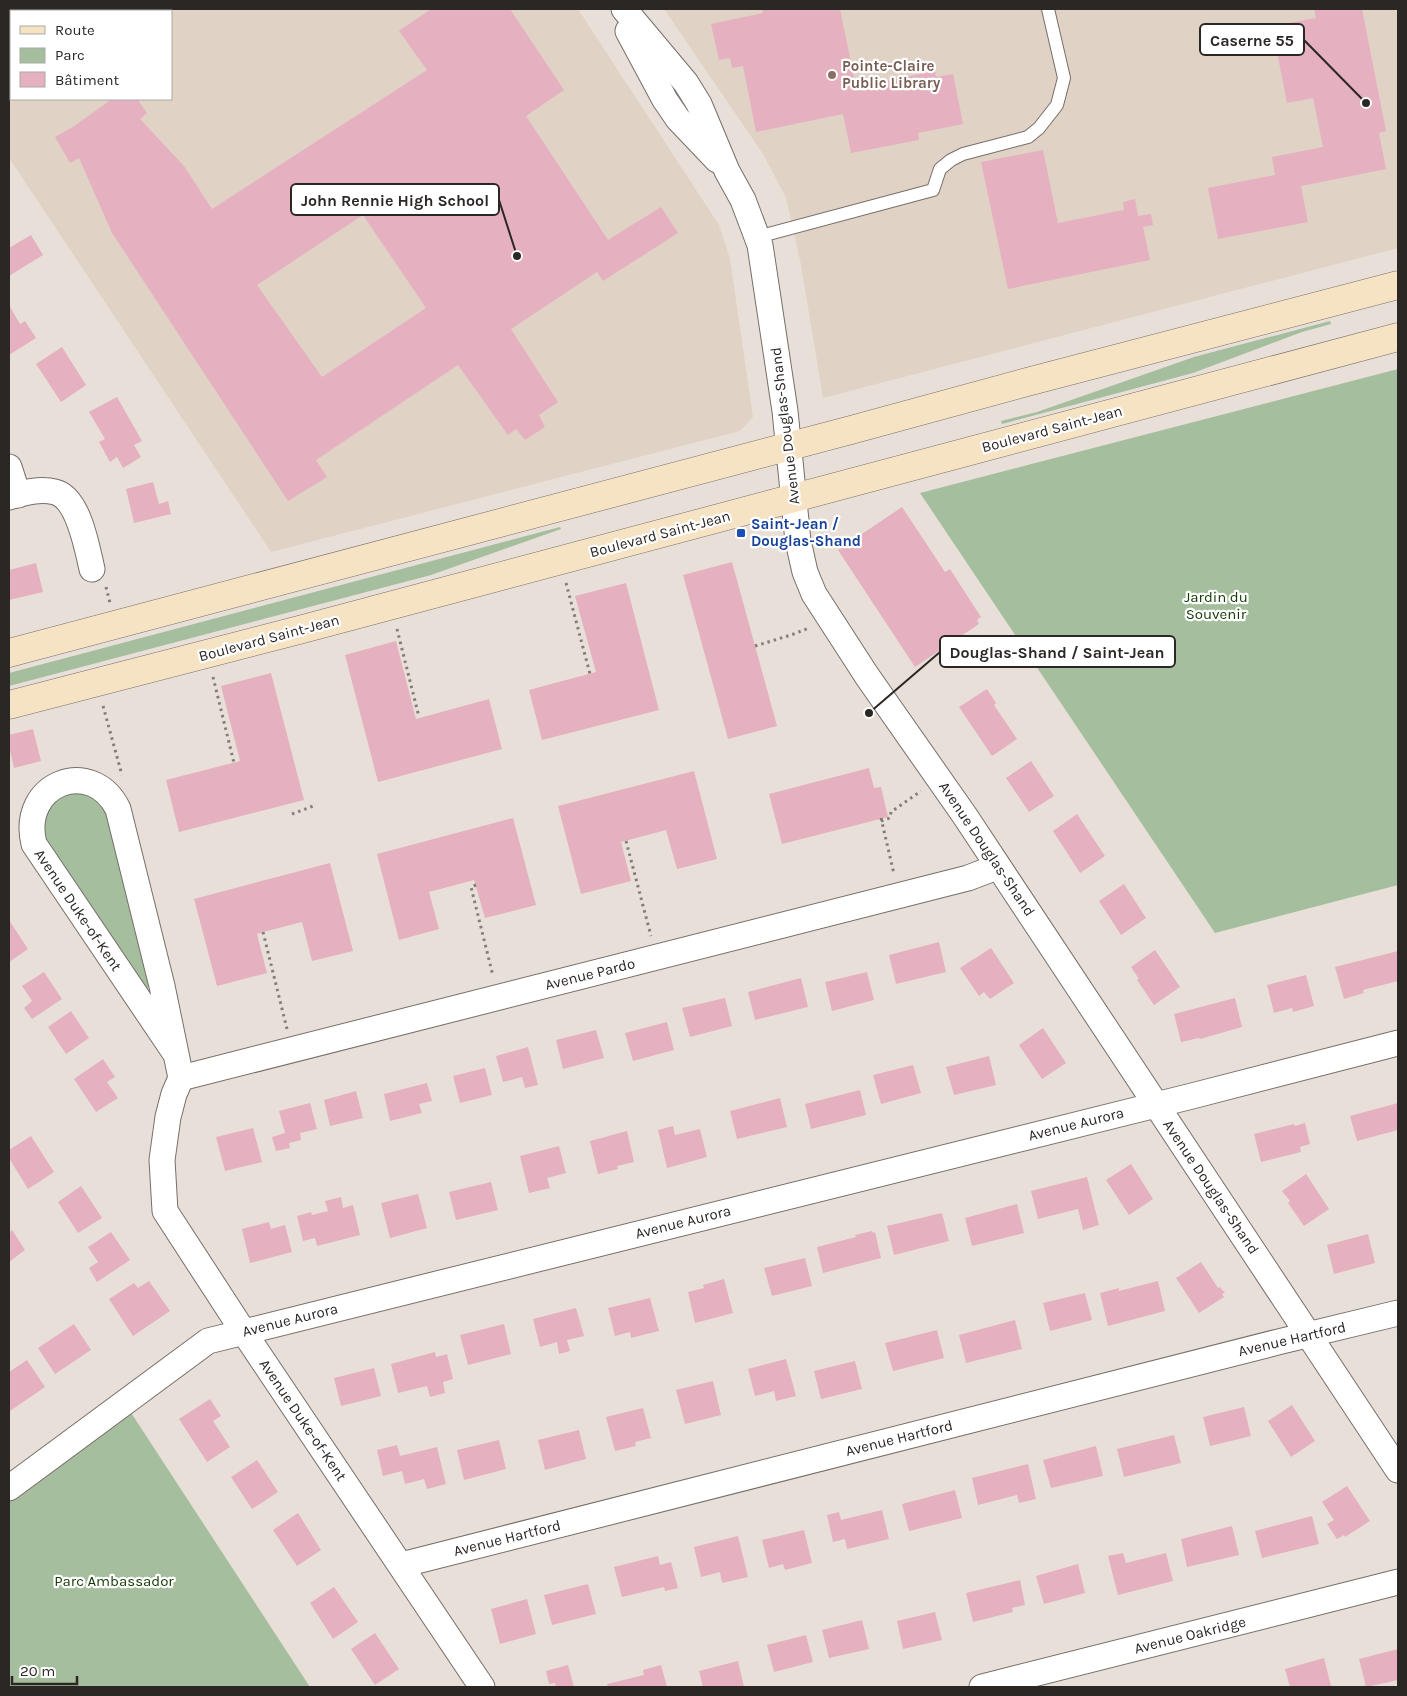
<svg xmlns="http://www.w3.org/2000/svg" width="1407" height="1696" viewBox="0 0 1407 1696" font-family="Karla,sans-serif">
  <rect width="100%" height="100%" fill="#e8e0d8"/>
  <!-- built -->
  <g fill="#e1d2c6" fill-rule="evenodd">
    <path d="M9 9H578L719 225 730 259 753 417 740 431 271 552 9 158ZM11 11H171V99H11Z"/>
    <polygon points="664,9 1398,9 1398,248 823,398 800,260 786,198 763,154"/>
  </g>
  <!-- green -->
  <g fill="#a5be9e">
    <polygon points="1330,321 1331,324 1302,332 1193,373 1002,424 1001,421 1037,412 1194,357"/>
    <polygon points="1398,369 1398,885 1215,933 920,493"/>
    <polygon points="560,527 561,529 431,575 9,686 9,673"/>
    <polygon points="67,792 90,793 104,805 152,986 144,989 44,836 42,827 50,803"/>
    <polygon points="124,1402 310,1687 9,1687 9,1490"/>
  </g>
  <!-- building -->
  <g fill="#e5b0c0" fill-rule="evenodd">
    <path d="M431 9H510L564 90 526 116 608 240 661 207 678 233 603 281 597 272 511 329 558 402 539 415 545 427 525 440 516 429 508 435 458 365 316 460 327 477 288 501 112 233 79 158 70 163 55 137 73 127 112 99H137L147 113 140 119 184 166 212 209 427 70 399 31ZM363 215 426 308 322 377 257 285Z"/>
    <polygon points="762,9 840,9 856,87 935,71 936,77 953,74 963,124 918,133 919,140 851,153 843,114 756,132 743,66 732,68 730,58 719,60 711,24 763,13"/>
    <polygon points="1314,9 1362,9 1386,131 1379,133 1386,169 1301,186 1308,222 1218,239 1208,188 1275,175 1272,157 1323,147 1313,98 1287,103 1272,26 1316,18"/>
    <polygon points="1043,150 1058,223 1124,210 1123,202 1135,199 1138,216 1151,214 1153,225 1143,227 1150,260 1008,289 981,162"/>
    <polygon points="31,235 43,255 9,276 9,248"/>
    <polygon points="9,305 20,324 25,321 36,338 9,355"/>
    <polygon points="62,347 86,385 61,402 36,364"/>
    <polygon points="117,397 142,441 134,445 141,457 123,468 117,457 110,462 99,442 105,439 89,412"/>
    <polygon points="153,482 159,504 168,501 171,514 134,523 126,489"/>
    <polygon points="902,507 945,572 950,569 981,617 977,620 979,624 915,667 838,550"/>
    <polygon points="732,562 777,726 728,739 683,575"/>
    <polygon points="36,563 43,592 9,600 9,570"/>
    <polygon points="626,583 659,710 542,740 529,690 596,672 575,596"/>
    <polygon points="396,641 416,719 489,699 502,749 378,782 345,655"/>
    <polygon points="271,673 304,800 179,832 166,780 240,761 221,686"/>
    <polygon points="987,689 996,703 994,705 1017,739 992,756 959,707"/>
    <polygon points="33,729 41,761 14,768 9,746 9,735"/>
    <polygon points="1031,761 1054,796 1029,812 1006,778"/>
    <polygon points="869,768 874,788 881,787 888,817 782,844 769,794"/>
    <polygon points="694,771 717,859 677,869 666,830 621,842 631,881 581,894 558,806"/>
    <polygon points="1077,814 1105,856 1080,873 1053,831"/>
    <polygon points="513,818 536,905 485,918 474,880 429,892 439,929 399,940 377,854"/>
    <polygon points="330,863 353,951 312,961 302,922 263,932 257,934 267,973 217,986 194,899"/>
    <polygon points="1124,884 1146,918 1121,935 1099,901"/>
    <polygon points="9,920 28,949 9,962"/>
    <polygon points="939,942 946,972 896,984 889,955"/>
    <polygon points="991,948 1014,983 990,999 984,992 979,996 960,968"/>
    <polygon points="1155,950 1180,987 1154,1005 1137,980 1139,979 1131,967"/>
    <polygon points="1398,951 1398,981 1363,990 1364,993 1344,999 1335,967"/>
    <polygon points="44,972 62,999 32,1019 24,1008 32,1001 22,986"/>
    <polygon points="867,972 874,1000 832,1011 825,982"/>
    <polygon points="1306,975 1314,1006 1293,1012 1292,1008 1274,1013 1267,985"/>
    <polygon points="801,978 808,1007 755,1020 748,992"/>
    <polygon points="725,998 732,1026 690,1037 682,1008"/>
    <polygon points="1235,998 1242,1027 1200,1039 1199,1038 1181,1042 1174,1014"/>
    <polygon points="71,1011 89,1038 66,1054 48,1027"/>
    <polygon points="667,1022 674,1050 633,1061 625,1033"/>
    <polygon points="1043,1028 1066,1063 1042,1079 1019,1045"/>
    <polygon points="596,1030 604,1058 563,1069 556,1040"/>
    <polygon points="528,1047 538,1085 525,1088 522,1077 503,1082 496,1056"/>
    <polygon points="989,1056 996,1085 954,1095 946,1067"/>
    <polygon points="103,1059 115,1077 107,1082 118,1098 96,1112 74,1079"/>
    <polygon points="913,1065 921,1093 881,1104 873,1075"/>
    <polygon points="485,1068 492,1095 460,1103 453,1076"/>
    <polygon points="427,1083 432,1101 419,1104 422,1113 390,1121 384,1094"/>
    <polygon points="860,1090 866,1115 811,1129 805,1104"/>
    <polygon points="356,1091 363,1118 330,1126 324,1100"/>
    <polygon points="780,1098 787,1127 737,1139 730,1111"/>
    <polygon points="310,1103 317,1129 300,1133 301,1140 289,1143 290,1148 276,1151 272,1137 285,1133 279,1111"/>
    <polygon points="1398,1103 1398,1130 1357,1141 1350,1116"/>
    <polygon points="1305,1123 1310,1144 1300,1147 1301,1152 1261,1162 1254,1134 1294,1124 1295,1126"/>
    <polygon points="673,1126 675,1135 700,1129 707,1157 667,1168 658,1130"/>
    <polygon points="253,1128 262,1162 225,1171 216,1137"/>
    <polygon points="627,1131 634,1162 617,1166 618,1169 598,1174 590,1141"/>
    <polygon points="31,1136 54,1172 28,1189 9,1158 9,1150"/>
    <polygon points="559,1146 566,1173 547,1178 550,1188 529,1193 520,1156"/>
    <polygon points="1131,1164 1153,1199 1129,1215 1106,1180"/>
    <polygon points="1306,1174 1329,1209 1304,1226 1288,1203 1290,1201 1282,1191"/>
    <polygon points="1087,1177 1099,1225 1083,1230 1078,1209 1038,1219 1031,1191"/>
    <polygon points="491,1182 498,1210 456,1220 449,1192"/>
    <polygon points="81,1186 102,1218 78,1233 58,1202"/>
    <polygon points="418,1194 427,1228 390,1238 381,1203"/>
    <polygon points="341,1197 343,1208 353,1205 360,1235 317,1246 315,1238 303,1241 297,1216 311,1212 312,1215 328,1211 325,1201"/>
    <polygon points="1017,1204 1024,1233 972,1246 965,1218"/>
    <polygon points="942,1213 949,1241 894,1255 887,1226"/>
    <polygon points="269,1222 271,1229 285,1225 292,1252 250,1263 242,1229"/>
    <polygon points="12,1230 25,1250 9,1262 9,1233"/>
    <polygon points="872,1231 873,1233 875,1232 881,1258 823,1273 817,1247 856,1237 855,1235"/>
    <polygon points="111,1232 130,1260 97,1282 89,1268 98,1262 88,1247"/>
    <polygon points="1368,1234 1375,1263 1334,1274 1327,1245"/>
    <polygon points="805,1258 812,1286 772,1296 764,1268"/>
    <polygon points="1201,1262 1218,1288 1220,1287 1225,1293 1222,1294 1224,1297 1199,1313 1176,1278"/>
    <polygon points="724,1279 733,1313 695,1323 688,1292 704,1288 703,1285"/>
    <polygon points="149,1281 170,1311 133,1336 109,1299 134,1283 138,1288"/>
    <polygon points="1158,1281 1165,1311 1108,1326 1100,1293 1119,1288 1119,1291"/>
    <polygon points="1085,1293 1092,1320 1050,1331 1043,1303"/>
    <polygon points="650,1298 659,1331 631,1338 630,1332 615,1336 608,1308"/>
    <polygon points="576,1308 584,1336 567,1340 570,1351 559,1354 557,1342 540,1347 533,1319"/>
    <polygon points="1015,1320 1022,1349 966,1363 959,1335"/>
    <polygon points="74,1324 91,1350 55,1374 38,1348"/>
    <polygon points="504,1324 511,1354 468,1365 460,1335"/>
    <polygon points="937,1330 944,1358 893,1371 885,1343"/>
    <polygon points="435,1352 436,1357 447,1354 453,1379 443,1382 445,1393 430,1397 427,1386 398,1393 391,1364"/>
    <polygon points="786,1359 796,1396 776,1401 774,1391 755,1396 748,1369"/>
    <polygon points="27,1360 45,1387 10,1411 9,1372"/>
    <polygon points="855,1361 862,1389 821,1399 814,1371"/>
    <polygon points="374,1368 381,1396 341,1406 334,1378"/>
    <polygon points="713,1381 721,1415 685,1424 676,1390"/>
    <polygon points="210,1399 221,1416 213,1421 230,1447 207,1462 179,1419"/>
    <polygon points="1292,1405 1315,1441 1291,1457 1268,1421"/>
    <polygon points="1244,1407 1251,1436 1210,1446 1203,1417"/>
    <polygon points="643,1408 651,1438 635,1442 636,1446 615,1451 606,1417"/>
    <polygon points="579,1430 586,1459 545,1470 538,1440"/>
    <polygon points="1174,1435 1181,1463 1124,1477 1117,1449"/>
    <polygon points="499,1440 506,1469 464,1480 457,1450"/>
    <polygon points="397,1445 400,1456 437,1447 446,1484 427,1489 424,1479 405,1484 402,1471 383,1476 377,1450"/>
    <polygon points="1096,1446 1103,1476 1051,1488 1043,1460"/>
    <polygon points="257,1460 278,1492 252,1509 231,1477"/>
    <polygon points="1028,1464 1036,1499 1019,1503 1017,1495 978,1505 972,1478"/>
    <polygon points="1347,1486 1370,1521 1345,1537 1344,1535 1337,1539 1327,1524 1334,1520 1322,1502"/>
    <polygon points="955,1490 962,1518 909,1531 902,1504"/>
    <polygon points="882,1510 889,1539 847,1549 845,1539 833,1542 827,1515 839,1512 841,1520"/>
    <polygon points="298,1513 321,1550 297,1566 273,1530"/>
    <polygon points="1312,1516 1319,1544 1262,1558 1255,1531"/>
    <polygon points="1232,1526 1239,1555 1187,1567 1181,1539"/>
    <polygon points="804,1530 812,1563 785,1570 783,1564 769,1568 762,1540"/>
    <polygon points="738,1536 748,1577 722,1583 720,1572 701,1577 694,1547"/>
    <polygon points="1123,1553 1126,1563 1166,1553 1173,1581 1118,1595 1108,1556"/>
    <polygon points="658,1556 660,1565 671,1562 678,1588 665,1591 664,1587 622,1597 614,1567"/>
    <polygon points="1078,1564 1085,1593 1044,1604 1036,1576"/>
    <polygon points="1020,1580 1025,1605 1012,1608 1013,1612 973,1622 966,1593"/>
    <polygon points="588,1584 596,1614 552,1625 544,1595"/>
    <polygon points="334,1587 358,1622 333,1639 310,1603"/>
    <polygon points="527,1599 536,1634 500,1644 491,1609"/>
    <polygon points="935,1612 942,1640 903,1649 897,1621"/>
    <polygon points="862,1620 869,1649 829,1658 822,1630"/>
    <polygon points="375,1633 399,1669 375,1685 351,1649"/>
    <polygon points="806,1635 813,1662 774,1672 767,1645"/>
    <polygon points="1398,1649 1398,1680 1366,1687 1359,1659"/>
    <polygon points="1324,1658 1331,1686 1326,1687 1290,1687 1285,1669"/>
    <polygon points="738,1661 744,1687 703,1687 699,1671"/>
    <polygon points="568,1665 574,1687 556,1687 555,1683 549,1684 546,1671"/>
    <polygon points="661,1665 667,1687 608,1687 607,1684 644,1675 643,1670"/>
  </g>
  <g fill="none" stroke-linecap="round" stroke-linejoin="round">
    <!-- lane casing -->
    <g stroke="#766e68" stroke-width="14">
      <polyline id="lane" points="757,237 933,190 940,169 951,160 963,154 1028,137 1039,128 1057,105 1064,78 1048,9"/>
    </g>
    <!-- street casing -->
    <g stroke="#766e68" stroke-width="27">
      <g id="street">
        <polyline points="624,9 686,83 699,104 727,171 743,200 760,245 785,411 798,541 805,572 814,594 867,676 965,816 1398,1470"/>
        <polyline points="628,31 665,100 678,119 717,160"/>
        <polyline points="9,467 18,495"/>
        <path d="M9 497C23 493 40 488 55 492 79 498 87 548 92 569"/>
        <path d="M175 1053 34 844C19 783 92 756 118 809L162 986 181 1078 174 1094 168 1117 162 1160 165 1211 243 1331 482 1687"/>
        <polyline points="181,1078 968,878 989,870 997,865"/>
        <polyline points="9,1488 208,1341 1192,1096 1398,1043"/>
        <polyline points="401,1565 1278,1342 1398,1313"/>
        <polyline points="982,1687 1398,1582"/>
      </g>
    </g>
    <!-- secondary casing -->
    <g stroke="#766e68" stroke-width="29">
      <g id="secondary">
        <polyline points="9,653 851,430 1027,382 1398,285"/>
        <polyline points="9,705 299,630 1398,337"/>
      </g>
    </g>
    <!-- path -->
    <g stroke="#827d78" stroke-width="3" stroke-dasharray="2.5 4" stroke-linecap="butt">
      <polyline points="566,583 590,674"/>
      <polyline points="106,587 110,603"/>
      <polyline points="397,629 419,717"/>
      <polyline points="755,646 791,635 809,628"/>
      <polyline points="213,677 234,763"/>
      <polyline points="103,706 122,775"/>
      <polyline points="292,814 316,805"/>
      <polyline points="881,818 894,874"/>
      <polyline points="881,821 890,818 891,812 921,791"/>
      <polyline points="626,841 651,936"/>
      <polyline points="476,885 471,887 493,976"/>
      <polyline points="263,932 287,1029"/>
    </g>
    <!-- lane -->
    <use href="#lane" stroke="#fff" stroke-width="12"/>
    <!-- street -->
    <use href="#street" stroke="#fff" stroke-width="25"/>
    <!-- secondary -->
    <use href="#secondary" stroke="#f6e3c3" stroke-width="28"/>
  </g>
  <!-- markers -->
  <circle fill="#8d6e63" stroke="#fff" stroke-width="2" cx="832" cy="75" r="5"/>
  <rect fill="#1a4fb4" stroke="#fff" stroke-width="2" x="736" y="528" width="10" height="10" rx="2.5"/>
  <g text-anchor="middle" stroke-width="4.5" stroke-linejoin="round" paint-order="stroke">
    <!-- education labels -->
    <g font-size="15" font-weight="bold" fill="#785e54" stroke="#fff" text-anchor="start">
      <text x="842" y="71">Pointe-Claire<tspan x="842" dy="17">Public Library</tspan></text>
    </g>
    <!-- street labels -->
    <g font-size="15" fill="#2b2725" stroke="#fff">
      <text transform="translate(785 426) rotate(-97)" y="5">Avenue Douglas-Shand</text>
      <text transform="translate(1052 429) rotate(-15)" y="5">Boulevard Saint-Jean</text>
      <text transform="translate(660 534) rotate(-15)" y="5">Boulevard Saint-Jean</text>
      <text transform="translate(269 638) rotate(-15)" y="5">Boulevard Saint-Jean</text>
      <text transform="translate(987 849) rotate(56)" y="5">Avenue Douglas-Shand</text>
      <text transform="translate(78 910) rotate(56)" y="5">Avenue Duke-of-Kent</text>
      <text transform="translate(590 974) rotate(-14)" y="5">Avenue Pardo</text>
      <text transform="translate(1076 1124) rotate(-14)" y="5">Avenue Aurora</text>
      <text transform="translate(1211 1187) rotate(56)" y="5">Avenue Douglas-Shand</text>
      <text transform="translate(683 1222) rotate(-14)" y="5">Avenue Aurora</text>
      <text transform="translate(290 1320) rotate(-14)" y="5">Avenue Aurora</text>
      <text transform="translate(1292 1339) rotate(-13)" y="5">Avenue Hartford</text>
      <text transform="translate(303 1420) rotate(56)" y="5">Avenue Duke-of-Kent</text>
      <text transform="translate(899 1438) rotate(-14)" y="5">Avenue Hartford</text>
      <text transform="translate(507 1538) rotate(-14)" y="5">Avenue Hartford</text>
      <text transform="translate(1190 1635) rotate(-14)" y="5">Avenue Oakridge</text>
    </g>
    <!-- transit labels -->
    <g font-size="15" font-weight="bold" fill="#164399" stroke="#fff" text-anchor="start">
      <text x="751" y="529">Saint-Jean /<tspan x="751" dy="17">Douglas-Shand</tspan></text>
    </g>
    <!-- park labels -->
    <g font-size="15" fill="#123a02" stroke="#fff">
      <text x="1216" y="602">Jardin du<tspan x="1216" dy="17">Souvenir</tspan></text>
      <text x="114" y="1586">Parc Ambassador</text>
    </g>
  </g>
  <!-- callouts -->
  <path fill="none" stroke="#2b2725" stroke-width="2" d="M1366 103L1304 40M517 256L499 200M869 713L940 652"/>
  <g fill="#2b2725" stroke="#fff" stroke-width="2">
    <circle cx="1366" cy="103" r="5"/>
    <circle cx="517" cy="256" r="5"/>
    <circle cx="869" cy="713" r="5"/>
  </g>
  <g fill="#fff" stroke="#2b2725" stroke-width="2">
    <rect x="1200" y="24" width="104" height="31" rx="5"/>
    <rect x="291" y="184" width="208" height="31" rx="5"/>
    <rect x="940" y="636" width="235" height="31" rx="5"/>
  </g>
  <g font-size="16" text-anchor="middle" font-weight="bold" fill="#2b2725">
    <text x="1252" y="46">Caserne 55</text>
    <text x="395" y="206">John Rennie High School</text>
    <text x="1057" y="658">Douglas-Shand / Saint-Jean</text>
  </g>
  <!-- border -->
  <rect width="1407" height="1696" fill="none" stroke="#2b2725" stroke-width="20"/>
  <!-- legend -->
  <rect x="10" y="10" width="162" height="90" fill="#ffffff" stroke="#aaa9a8"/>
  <rect x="20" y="26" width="25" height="8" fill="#f6e3c3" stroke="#aaa9a8"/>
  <text x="55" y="35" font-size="15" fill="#2b2725">Route</text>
  <rect x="20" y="48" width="25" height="15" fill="#a5be9e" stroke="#aaa9a8"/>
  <text x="55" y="60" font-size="15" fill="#2b2725">Parc</text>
  <rect x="20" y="72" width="25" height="15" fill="#e5b0c0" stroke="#aaa9a8"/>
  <text x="55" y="85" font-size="15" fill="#2b2725">Bâtiment</text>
  <!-- scale -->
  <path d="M12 1676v8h65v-8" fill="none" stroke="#2b2725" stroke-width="2.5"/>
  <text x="20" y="1676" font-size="15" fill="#2b2725" stroke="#ffffff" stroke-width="4" paint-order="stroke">20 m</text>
</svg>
